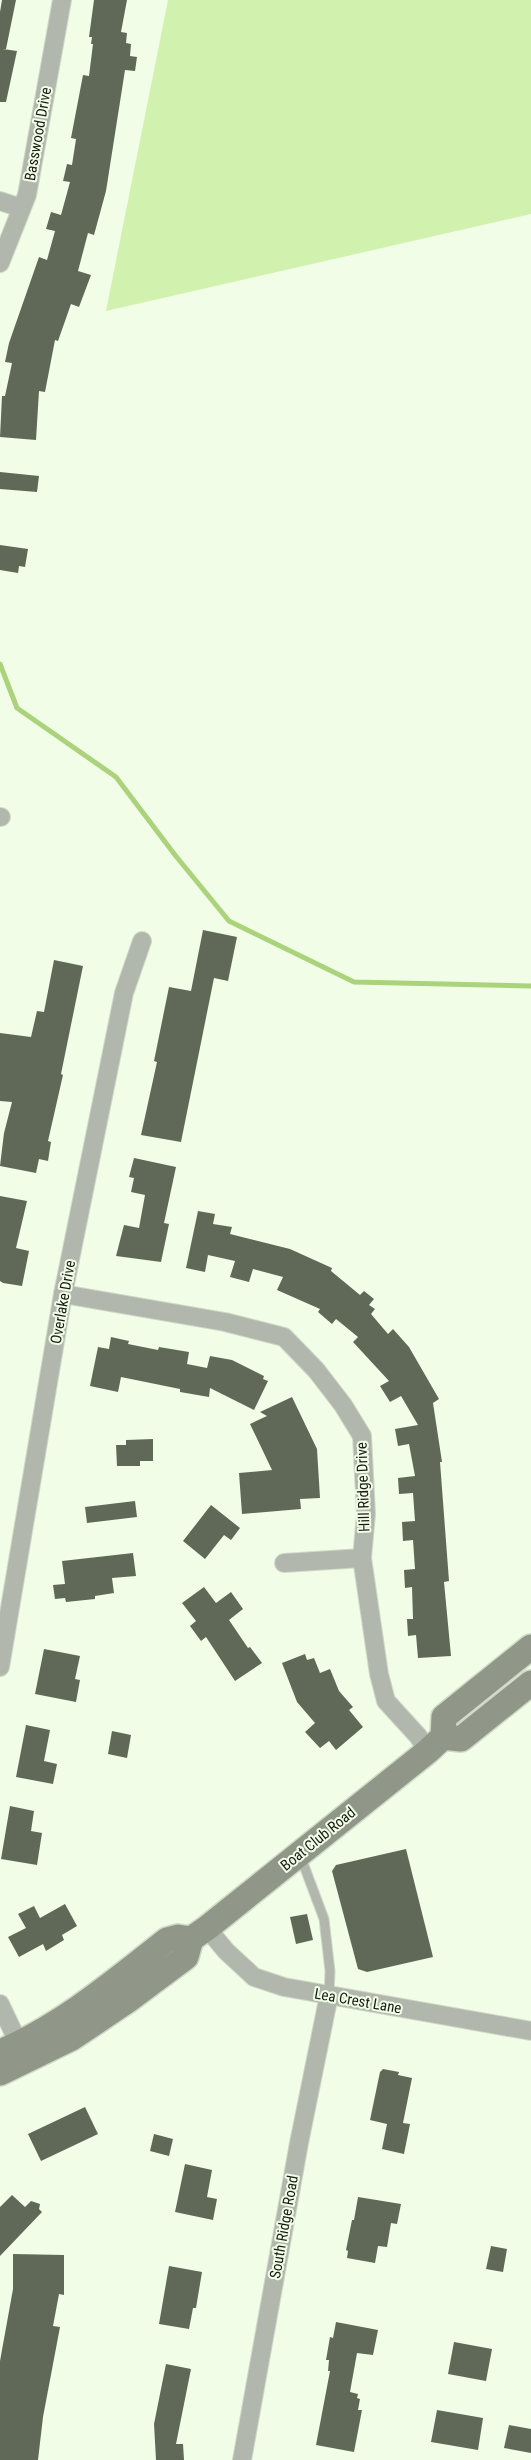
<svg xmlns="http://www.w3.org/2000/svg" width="531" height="2460" viewBox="0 0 531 2460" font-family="'Roboto Condensed',sans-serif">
  <rect width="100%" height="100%" fill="#f2fde8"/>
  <!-- green -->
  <polygon fill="#d1f2af" points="168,0 531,0 531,214 106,311"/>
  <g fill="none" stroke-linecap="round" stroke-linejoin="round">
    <!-- stream -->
    <polyline stroke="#aad37c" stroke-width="5" points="0,664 17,708 116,777 175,855 229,921 354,982 531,986"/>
  </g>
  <!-- building -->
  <g fill="#606957">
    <polygon points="2,0 16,0 6,49 3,49 17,51 6,102 0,102 0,12"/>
    <polygon points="94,0 127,0 121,32 127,33 126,43 131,44 130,56 137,57 135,71 125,70 106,191 94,235 88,233 78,271 91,275 79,307 71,304 58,341 55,340 45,392 39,391 36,440 0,437 2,396 5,396 12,363 5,362 9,343 39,257 47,260 55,231 46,229 51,212 61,215 70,182 63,181 67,164 72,165 76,139 71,138 83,75 89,76 93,44 91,44 92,37 89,37"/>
    <polygon points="0,472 39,476 37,492 0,489"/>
    <polygon points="0,545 28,549 25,567 19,566 18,573 0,570"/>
    <polygon points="203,930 237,937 228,981 214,978 181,1142 141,1135 157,1062 154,1061 169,987 191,991"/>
    <polygon points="54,960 83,966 61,1074 63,1075 48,1141 51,1142 48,1161 39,1159 36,1173 0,1166 4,1133 12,1102 0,1101 0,1033 31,1037 37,1011 44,1012"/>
    <polygon points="134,1158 176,1167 164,1223 169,1224 161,1262 116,1256 124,1225 139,1228 145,1195 131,1192 134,1178 129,1177"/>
    <polygon points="0,1196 27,1201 16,1248 29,1251 22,1286 3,1283 0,1281"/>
    <polygon points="198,1211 215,1214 213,1224 232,1227 230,1234 290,1249 332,1268 331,1271 360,1295 364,1291 374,1299 369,1305 375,1309 371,1314 388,1334 393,1329 409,1347 439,1399 433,1403 442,1462 440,1462 449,1581 444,1582 451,1656 418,1658 416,1635 408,1636 407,1619 413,1619 412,1587 405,1588 404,1570 415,1569 413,1540 403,1541 402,1522 415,1521 413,1493 399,1494 398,1478 415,1476 409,1444 398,1446 395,1429 418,1425 401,1396 390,1402 380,1386 389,1381 353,1342 358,1337 336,1319 332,1324 318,1312 320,1309 277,1290 283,1277 253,1269 249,1282 230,1277 235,1261 208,1255 205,1272 186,1268"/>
    <polygon points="111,1337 129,1341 128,1344 158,1350 159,1347 189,1352 187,1364 207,1368 210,1356 232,1360 264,1376 263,1379 268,1381 254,1410 210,1388 209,1397 180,1392 180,1389 121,1377 118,1392 90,1386 98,1347 109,1349"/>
    <polygon points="292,1397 317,1449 320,1498 300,1499 301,1509 242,1514 239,1473 272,1470 250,1424 267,1416 260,1412"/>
    <polygon points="153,1439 153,1461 140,1461 140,1466 117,1466 116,1445 126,1445 126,1440"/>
    <polygon points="135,1501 137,1517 87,1523 85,1507"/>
    <polygon points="211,1505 240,1528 231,1540 224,1535 205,1559 183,1541"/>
    <polygon points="133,1553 136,1576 112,1578 114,1593 95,1596 95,1599 66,1602 65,1598 55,1599 53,1585 65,1584 62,1561"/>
    <polygon points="204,1587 216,1603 231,1592 243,1609 229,1620 248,1648 250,1647 262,1663 235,1681 206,1637 201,1641 190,1626 196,1621 182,1603"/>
    <polygon points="44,1649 80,1656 75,1679 80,1680 76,1702 35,1694"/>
    <polygon points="305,1654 307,1660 314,1658 320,1673 330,1669 339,1691 353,1707 349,1710 363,1727 336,1750 329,1741 320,1748 305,1732 315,1723 297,1702 282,1663"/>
    <polygon points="26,1725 50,1730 44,1761 57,1764 53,1784 16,1777"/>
    <polygon points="112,1731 131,1735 127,1758 108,1754"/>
    <polygon points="10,1806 34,1811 31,1831 42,1833 37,1865 1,1859"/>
    <polygon points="406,1849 433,1957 367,1972 358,1969 332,1871 336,1865"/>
    <polygon points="65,1904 77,1926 62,1935 64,1940 46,1951 43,1944 19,1957 8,1937 26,1928 18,1914 34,1906 40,1918"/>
    <polygon points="307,1914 313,1940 296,1944 290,1917"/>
    <polygon points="383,2069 399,2072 398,2075 412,2078 403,2123 410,2124 404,2154 382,2149 387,2124 370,2120 380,2072"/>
    <polygon points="85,2107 98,2134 41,2161 28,2134"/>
    <polygon points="154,2134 173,2139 169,2156 150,2151"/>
    <polygon points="185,2164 212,2170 207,2197 217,2199 213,2220 175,2212"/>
    <polygon points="12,2195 25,2207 31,2201 40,2204 39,2209 42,2212 0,2256 0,2207"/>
    <polygon points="358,2197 401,2204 397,2224 391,2223 387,2247 378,2246 375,2263 347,2258 348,2251 346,2250 352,2220 354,2220"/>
    <polygon points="491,2246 507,2249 503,2272 486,2269"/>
    <polygon points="13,2254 64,2255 64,2295 59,2294 53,2326 60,2327 43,2417 38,2460 0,2460 0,2361 13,2289"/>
    <polygon points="169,2266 202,2272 196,2308 193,2308 189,2329 159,2324"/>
    <polygon points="336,2322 378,2330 373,2355 357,2353 350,2392 358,2394 357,2398 360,2399 358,2410 362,2410 354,2452 316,2445 330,2371 328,2371 329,2360 326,2360 330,2337 333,2338"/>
    <polygon points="454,2342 492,2349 486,2381 448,2374"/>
    <polygon points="166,2364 191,2369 176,2444 183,2444 184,2460 156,2460 154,2424"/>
    <polygon points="437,2410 483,2418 478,2450 431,2442"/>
    <polygon points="509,2425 531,2429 531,2453 504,2448"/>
  </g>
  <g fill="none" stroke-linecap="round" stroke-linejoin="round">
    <!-- lane casing -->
    <g stroke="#cfd9c6" stroke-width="11">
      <polyline id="lane" points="300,1855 324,1919 330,1971 329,1995"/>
    </g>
    <!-- street casing -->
    <g stroke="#cfd9c6" stroke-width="20">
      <g id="street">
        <polyline points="0,201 21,208"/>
        <polyline points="0,263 27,195 62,0"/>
        <polyline points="0,817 1,817"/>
        <polyline points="63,1294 225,1322 284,1337 316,1370 343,1405 362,1436 366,1514 362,1558 379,1674 386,1701 418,1736 428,1751"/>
        <polyline points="284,1563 362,1558"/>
        <polyline points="0,1667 63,1294 124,993 142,941"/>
        <polyline points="207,1928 226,1951 254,1977 284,1987 531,2031"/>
        <polyline points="0,2004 19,2044"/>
        <polyline points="242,2460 299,2143 329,1995"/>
      </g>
    </g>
    <!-- secondary casing -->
    <g stroke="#cfd9c6" stroke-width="28">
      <g id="secondary">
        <polyline points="443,1737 461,1739 531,1683"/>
        <path d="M0 2052C62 2026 115 1981 167 1940L178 1937 191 1939 207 1928 428 1751 443 1737 444 1717 531 1647"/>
        <polyline points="0,2073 72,2038 127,2001 186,1957 191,1939"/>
      </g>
    </g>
    <!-- lane -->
    <use href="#lane" stroke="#b2b7ae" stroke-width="9"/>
    <!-- street -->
    <use href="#street" stroke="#b2b7ae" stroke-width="18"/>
    <!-- secondary -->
    <use href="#secondary" stroke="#909789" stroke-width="25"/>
  </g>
  <g text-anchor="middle" stroke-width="4" stroke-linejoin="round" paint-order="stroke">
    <!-- street labels -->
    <g font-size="15" fill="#181c14" stroke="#f2fde8">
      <text transform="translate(38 134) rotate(-80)" y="5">Basswood Drive</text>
      <text transform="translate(63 1302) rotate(-80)" y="5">Overlake Drive</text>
      <text transform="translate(363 1487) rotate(-92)" y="5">Hill Ridge Drive</text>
      <text transform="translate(318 1839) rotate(-39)" y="5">Boat Club Road</text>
      <text transform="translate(358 2001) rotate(10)" y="5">Lea Crest Lane</text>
      <text transform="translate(284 2227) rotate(-80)" y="5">South Ridge Road</text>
    </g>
  </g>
</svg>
